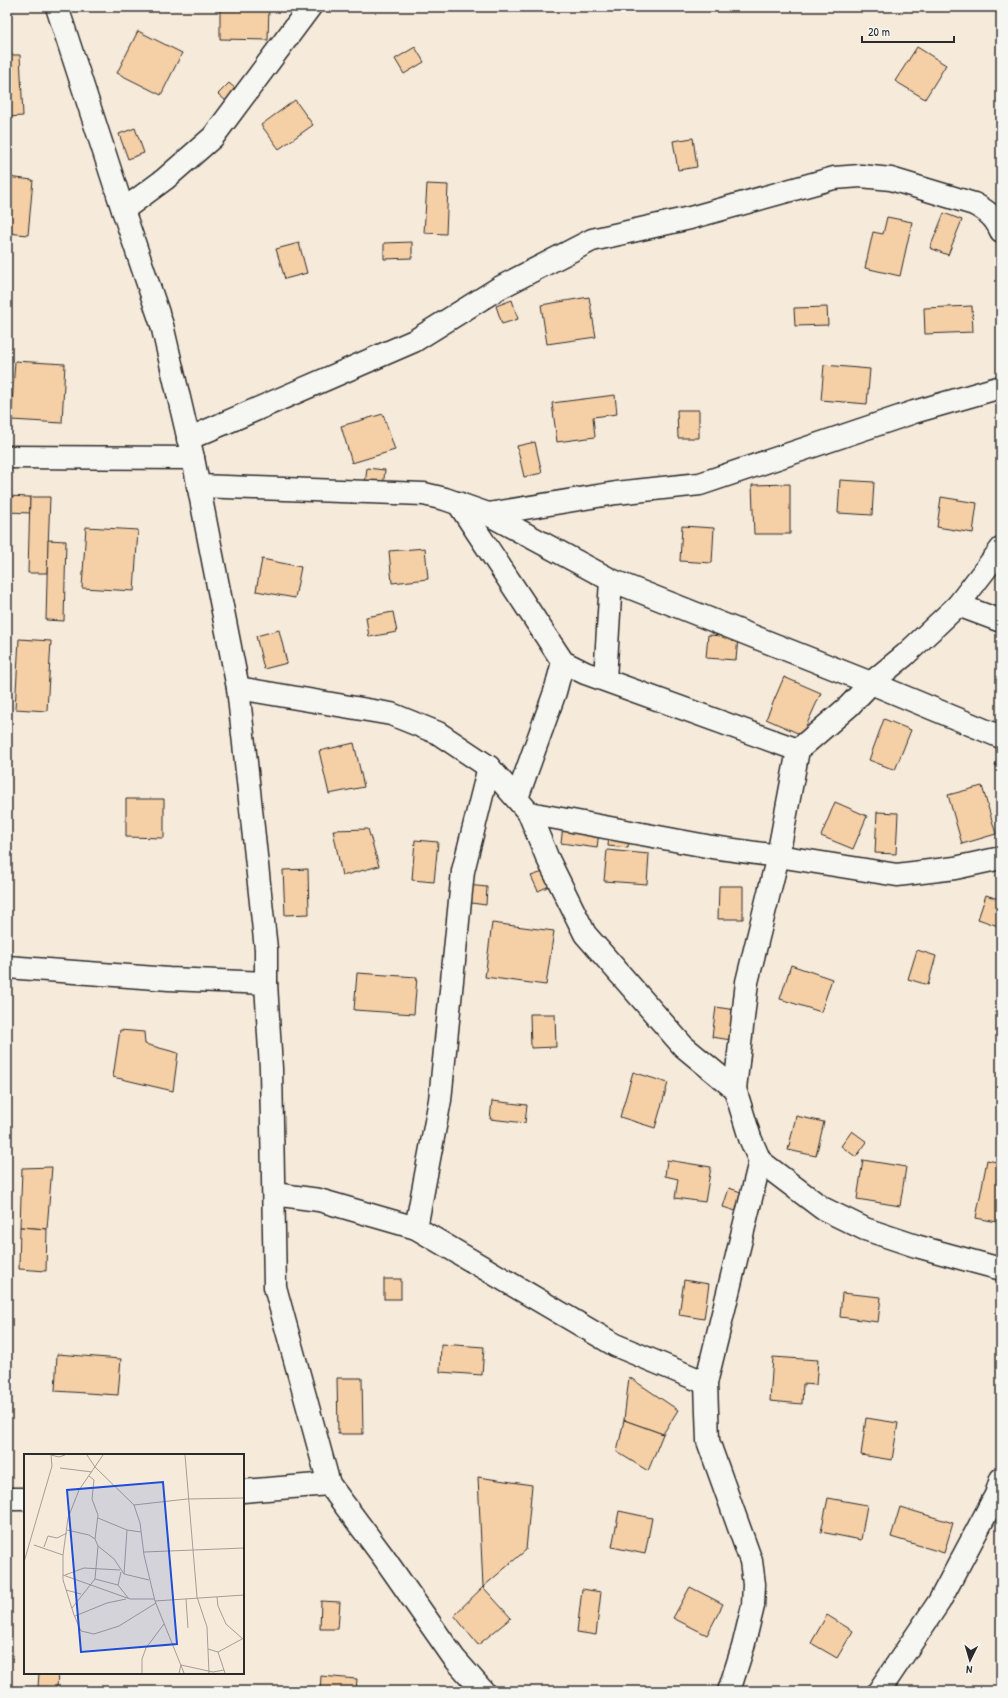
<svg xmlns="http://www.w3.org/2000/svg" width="1008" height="1698" viewBox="0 0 1008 1698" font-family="'Patrick Hand',sans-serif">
  <rect width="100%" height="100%" fill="#f6eadb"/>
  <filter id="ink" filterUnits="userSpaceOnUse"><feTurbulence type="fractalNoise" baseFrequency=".025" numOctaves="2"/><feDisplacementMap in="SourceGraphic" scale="8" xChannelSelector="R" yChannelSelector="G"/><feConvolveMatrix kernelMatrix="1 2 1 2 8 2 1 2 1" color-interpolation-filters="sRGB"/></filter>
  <g filter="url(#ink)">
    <!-- building -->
    <g fill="#f5cfa5" stroke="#2b2b2b">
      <polygon points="220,7 269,7 268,40 220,39"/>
      <polygon points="138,31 182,53 161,95 117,73"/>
      <polygon points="415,47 424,62 404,74 395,59"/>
      <polygon points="917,47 946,65 925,99 895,81"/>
      <polygon points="7,55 20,55 23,116 7,117"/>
      <polygon points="229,83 237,90 226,101 218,94"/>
      <polygon points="295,100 313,125 279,149 261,125"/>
      <polygon points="135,128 144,153 128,159 119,134"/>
      <polygon points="693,138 697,167 678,170 673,141"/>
      <polygon points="7,177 33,180 28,235 7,233"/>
      <polygon points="427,184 448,185 446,234 424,233"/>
      <polygon points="944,213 962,220 948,255 930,248"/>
      <polygon points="887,217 912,222 900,276 865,268 873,232 883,234"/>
      <polygon points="412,242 412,258 384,259 384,243"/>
      <polygon points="299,243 307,273 285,279 276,249"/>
      <polygon points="589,297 596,337 547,344 541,305"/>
      <polygon points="512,300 518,319 502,324 496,306"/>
      <polygon points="972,306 973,332 925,334 924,308"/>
      <polygon points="827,307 828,325 795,326 794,308"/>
      <polygon points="15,361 65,364 62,423 11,420"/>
      <polygon points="824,365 870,369 867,404 821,400"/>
      <polygon points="615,395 617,414 593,417 595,437 557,442 552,403"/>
      <polygon points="677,410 699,410 699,438 678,438"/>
      <polygon points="383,414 395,450 352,463 341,426"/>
      <polygon points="535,442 542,473 524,477 517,446"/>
      <polygon points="367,468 385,470 383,487 365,485"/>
      <polygon points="840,480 874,482 872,515 838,513"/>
      <polygon points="790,484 790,534 754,534 752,485"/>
      <polygon points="7,496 30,497 30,513 7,512"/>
      <polygon points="30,497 50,497 47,573 28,573"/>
      <polygon points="941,497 977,503 973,533 937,527"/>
      <polygon points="682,526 714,528 712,563 680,561"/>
      <polygon points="86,527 138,530 134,591 82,588"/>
      <polygon points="48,540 66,541 64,621 46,620"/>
      <polygon points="425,548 428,579 392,583 389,551"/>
      <polygon points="262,559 301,567 295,598 256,591"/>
      <polygon points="393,612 397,632 369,637 366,617"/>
      <polygon points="279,630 287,663 264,669 256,636"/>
      <polygon points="708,635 738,637 736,660 706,658"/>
      <polygon points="19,639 51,641 47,711 15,709"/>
      <polygon points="784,677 821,693 802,735 766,719"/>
      <polygon points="884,719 911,730 895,770 869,760"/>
      <polygon points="354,743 364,787 329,794 319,751"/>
      <polygon points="1001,754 1001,768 995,765"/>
      <polygon points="982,786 996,834 962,844 948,795"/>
      <polygon points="126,799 164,799 164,838 126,837"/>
      <polygon points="835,802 867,816 853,849 821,836"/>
      <polygon points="877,812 898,813 896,854 875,853"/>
      <polygon points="563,826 599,831 597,848 561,843"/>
      <polygon points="368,829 379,866 342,876 333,830"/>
      <polygon points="609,835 629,836 628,848 608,846"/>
      <polygon points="415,840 438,842 434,882 412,880"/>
      <polygon points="607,850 649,854 647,884 604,881"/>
      <polygon points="308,869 309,914 285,915 283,870"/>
      <polygon points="549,870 554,884 538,891 531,876"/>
      <polygon points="467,885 487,887 486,905 464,902"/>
      <polygon points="719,886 743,886 743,919 718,919"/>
      <polygon points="986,895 1001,900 1001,927 978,919"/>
      <polygon points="492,923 554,931 546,985 485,977"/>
      <polygon points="917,950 936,956 928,985 908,979"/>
      <polygon points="791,965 832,979 821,1012 780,999"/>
      <polygon points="357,973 417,977 414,1014 354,1010"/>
      <polygon points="716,1007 735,1010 731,1040 712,1037"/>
      <polygon points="530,1014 555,1014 556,1047 531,1048"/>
      <polygon points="120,1030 144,1032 145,1044 178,1053 173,1091 113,1077"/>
      <polygon points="633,1072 668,1083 655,1128 620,1117"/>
      <polygon points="492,1101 527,1105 525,1123 490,1119"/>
      <polygon points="796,1116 824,1122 816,1156 788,1150"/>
      <polygon points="852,1131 867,1142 856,1157 841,1146"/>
      <polygon points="667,1160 711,1167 705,1202 675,1198 678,1179 665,1176"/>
      <polygon points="863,1160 906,1167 900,1206 857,1199"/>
      <polygon points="987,1160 1001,1163 1001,1202 997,1222 976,1218"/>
      <polygon points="52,1167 47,1229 20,1227 22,1168"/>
      <polygon points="729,1188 744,1193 739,1212 723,1207"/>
      <polygon points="20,1227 47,1229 46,1271 19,1269"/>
      <rect x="384" y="1279" width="17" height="20"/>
      <polygon points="684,1280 709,1284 704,1319 679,1315"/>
      <polygon points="842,1293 881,1297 878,1322 840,1317"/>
      <polygon points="441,1344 484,1347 482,1375 440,1372"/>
      <polygon points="57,1354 121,1359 118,1395 55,1391"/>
      <polygon points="773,1357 818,1360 816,1385 803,1384 802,1404 770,1401"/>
      <polygon points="629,1377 678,1410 663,1434 624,1420"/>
      <polygon points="337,1378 362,1378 363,1434 338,1434"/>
      <polygon points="866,1418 898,1423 892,1460 861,1455"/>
      <polygon points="624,1420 663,1434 648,1471 617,1452"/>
      <polygon points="478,1477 532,1485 526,1550 483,1587"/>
      <polygon points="828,1498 867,1505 861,1540 821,1532"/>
      <polygon points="900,1507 953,1523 944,1553 891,1537"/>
      <polygon points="619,1511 652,1518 645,1554 612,1547"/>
      <polygon points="483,1587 511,1618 478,1645 454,1615"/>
      <polygon points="690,1587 723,1604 707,1635 673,1618"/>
      <polygon points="582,1589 601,1592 596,1635 577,1632"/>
      <polygon points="321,1601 340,1602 338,1629 320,1629"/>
      <polygon points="827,1615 853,1631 837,1658 811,1643"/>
      <polygon points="39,1673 58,1673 57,1688 38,1687"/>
      <polygon points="321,1676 357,1679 356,1691 320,1691"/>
    </g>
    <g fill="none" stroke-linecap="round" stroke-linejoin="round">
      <!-- minor casing -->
      <g stroke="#2b2b2b" stroke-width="25">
        <g id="minor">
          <polyline points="57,7 123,210 162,325 193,458 238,688 266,949 266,983 271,1069 275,1287 329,1484 382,1555 454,1658 483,1691"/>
          <polyline points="123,210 165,179 213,137 310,7"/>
          <path d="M188 439 414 341 499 288 592 240 690 218 834 178 861 176 891 179 974 204C987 211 995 217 1001 231"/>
          <polyline points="7,457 193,458"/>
          <polyline points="198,486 424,494 445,499 488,514 611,580 871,683 1001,737"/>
          <polyline points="458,503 563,662 585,673 798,750"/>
          <polyline points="488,514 616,493 700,484 914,412 1001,387"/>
          <polyline points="1001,549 958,605 905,655 871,683 849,706 798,750 778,856 747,982 735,1089 750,1138 760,1161 822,1208 865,1229 916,1246 1001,1269"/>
          <polyline points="958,605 1001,621"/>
          <polyline points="605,679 611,580"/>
          <polyline points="238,688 391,714 438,733 489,767 529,813 547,857 585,934 683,1046 735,1089"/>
          <polyline points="517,798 555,692 563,662"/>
          <polyline points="529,813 712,847 778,856 897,875 955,868 1001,858"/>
          <polyline points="7,967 169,979 266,983"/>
          <polyline points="274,1194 319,1200 416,1228 615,1345 706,1383"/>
          <polyline points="416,1228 440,1100 463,871 489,767"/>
          <polyline points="243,1491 329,1484"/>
          <polyline points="7,1499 25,1499"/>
          <polyline points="729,1691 743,1647 753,1606 754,1584 751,1561 708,1441 706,1383 760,1161"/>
          <polyline points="879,1691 939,1602 996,1495 1001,1479"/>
        </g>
      </g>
      <!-- minor -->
      <use href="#minor" stroke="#f6f6f2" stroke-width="22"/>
    </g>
  </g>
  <!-- overview -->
  <g transform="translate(24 1454)">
    <rect width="220" height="220" fill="#f6eadb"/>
    <path fill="none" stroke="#a59e95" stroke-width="1" d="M27 1 35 3 41 1M63 1 71 13 110 51 116 69 120 101 131 147 160 219M79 1 55 36 44 64 39 101V126L50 161 57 177 70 180 95 172 132 149M161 1 173 143 183 173 185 219M36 14 68 18M65 22 70 26 68 45 74 61 71 85M110 51 163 45 220 44M74 64 103 76 117 78M43 76 65 81 71 85 74 92 71 125 48 154M10 91 39 101M74 92 90 105 100 120 125 126M20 93 24 82 33 84 43 79M120 98 220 94M0 108 28 12 27 1M100 120 103 76M39 121 106 145H130M41 121 60 114 96 116M71 125 94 131 105 145M94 131 97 118M42 136 57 140M193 143 194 152 202 170 220 186M162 145 164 174M131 147 220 141M51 162 83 149 102 145M184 195 194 198 218 185M194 198 201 219M118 219V205L122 194 140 170M155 219 157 211 189 218 200 216"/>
    <path fill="#1d4ed8" fill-opacity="0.15" stroke="#1d4ed8" stroke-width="2" d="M139 28 153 190 57 198 43 36Z"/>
    <rect width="220" height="220" fill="none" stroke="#2b2b2b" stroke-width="2"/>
  </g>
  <!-- margin -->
  <rect width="1008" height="1698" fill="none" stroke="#f6f6f2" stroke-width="24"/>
  <rect x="12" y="12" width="984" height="1674" fill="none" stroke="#2b2b2b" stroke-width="1.5" filter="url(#ink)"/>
  <!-- north arrow -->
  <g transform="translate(970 1660) rotate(185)" stroke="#f6f6f2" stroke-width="3" paint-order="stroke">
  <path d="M0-3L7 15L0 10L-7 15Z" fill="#2b2b2b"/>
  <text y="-6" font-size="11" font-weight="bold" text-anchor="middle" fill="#2b2b2b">N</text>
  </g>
  <!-- scale -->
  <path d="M862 36v6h92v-6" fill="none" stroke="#2b2b2b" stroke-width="2"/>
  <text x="868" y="36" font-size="12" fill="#2b2b2b" stroke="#f6f6f2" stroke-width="3" paint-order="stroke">20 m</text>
</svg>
